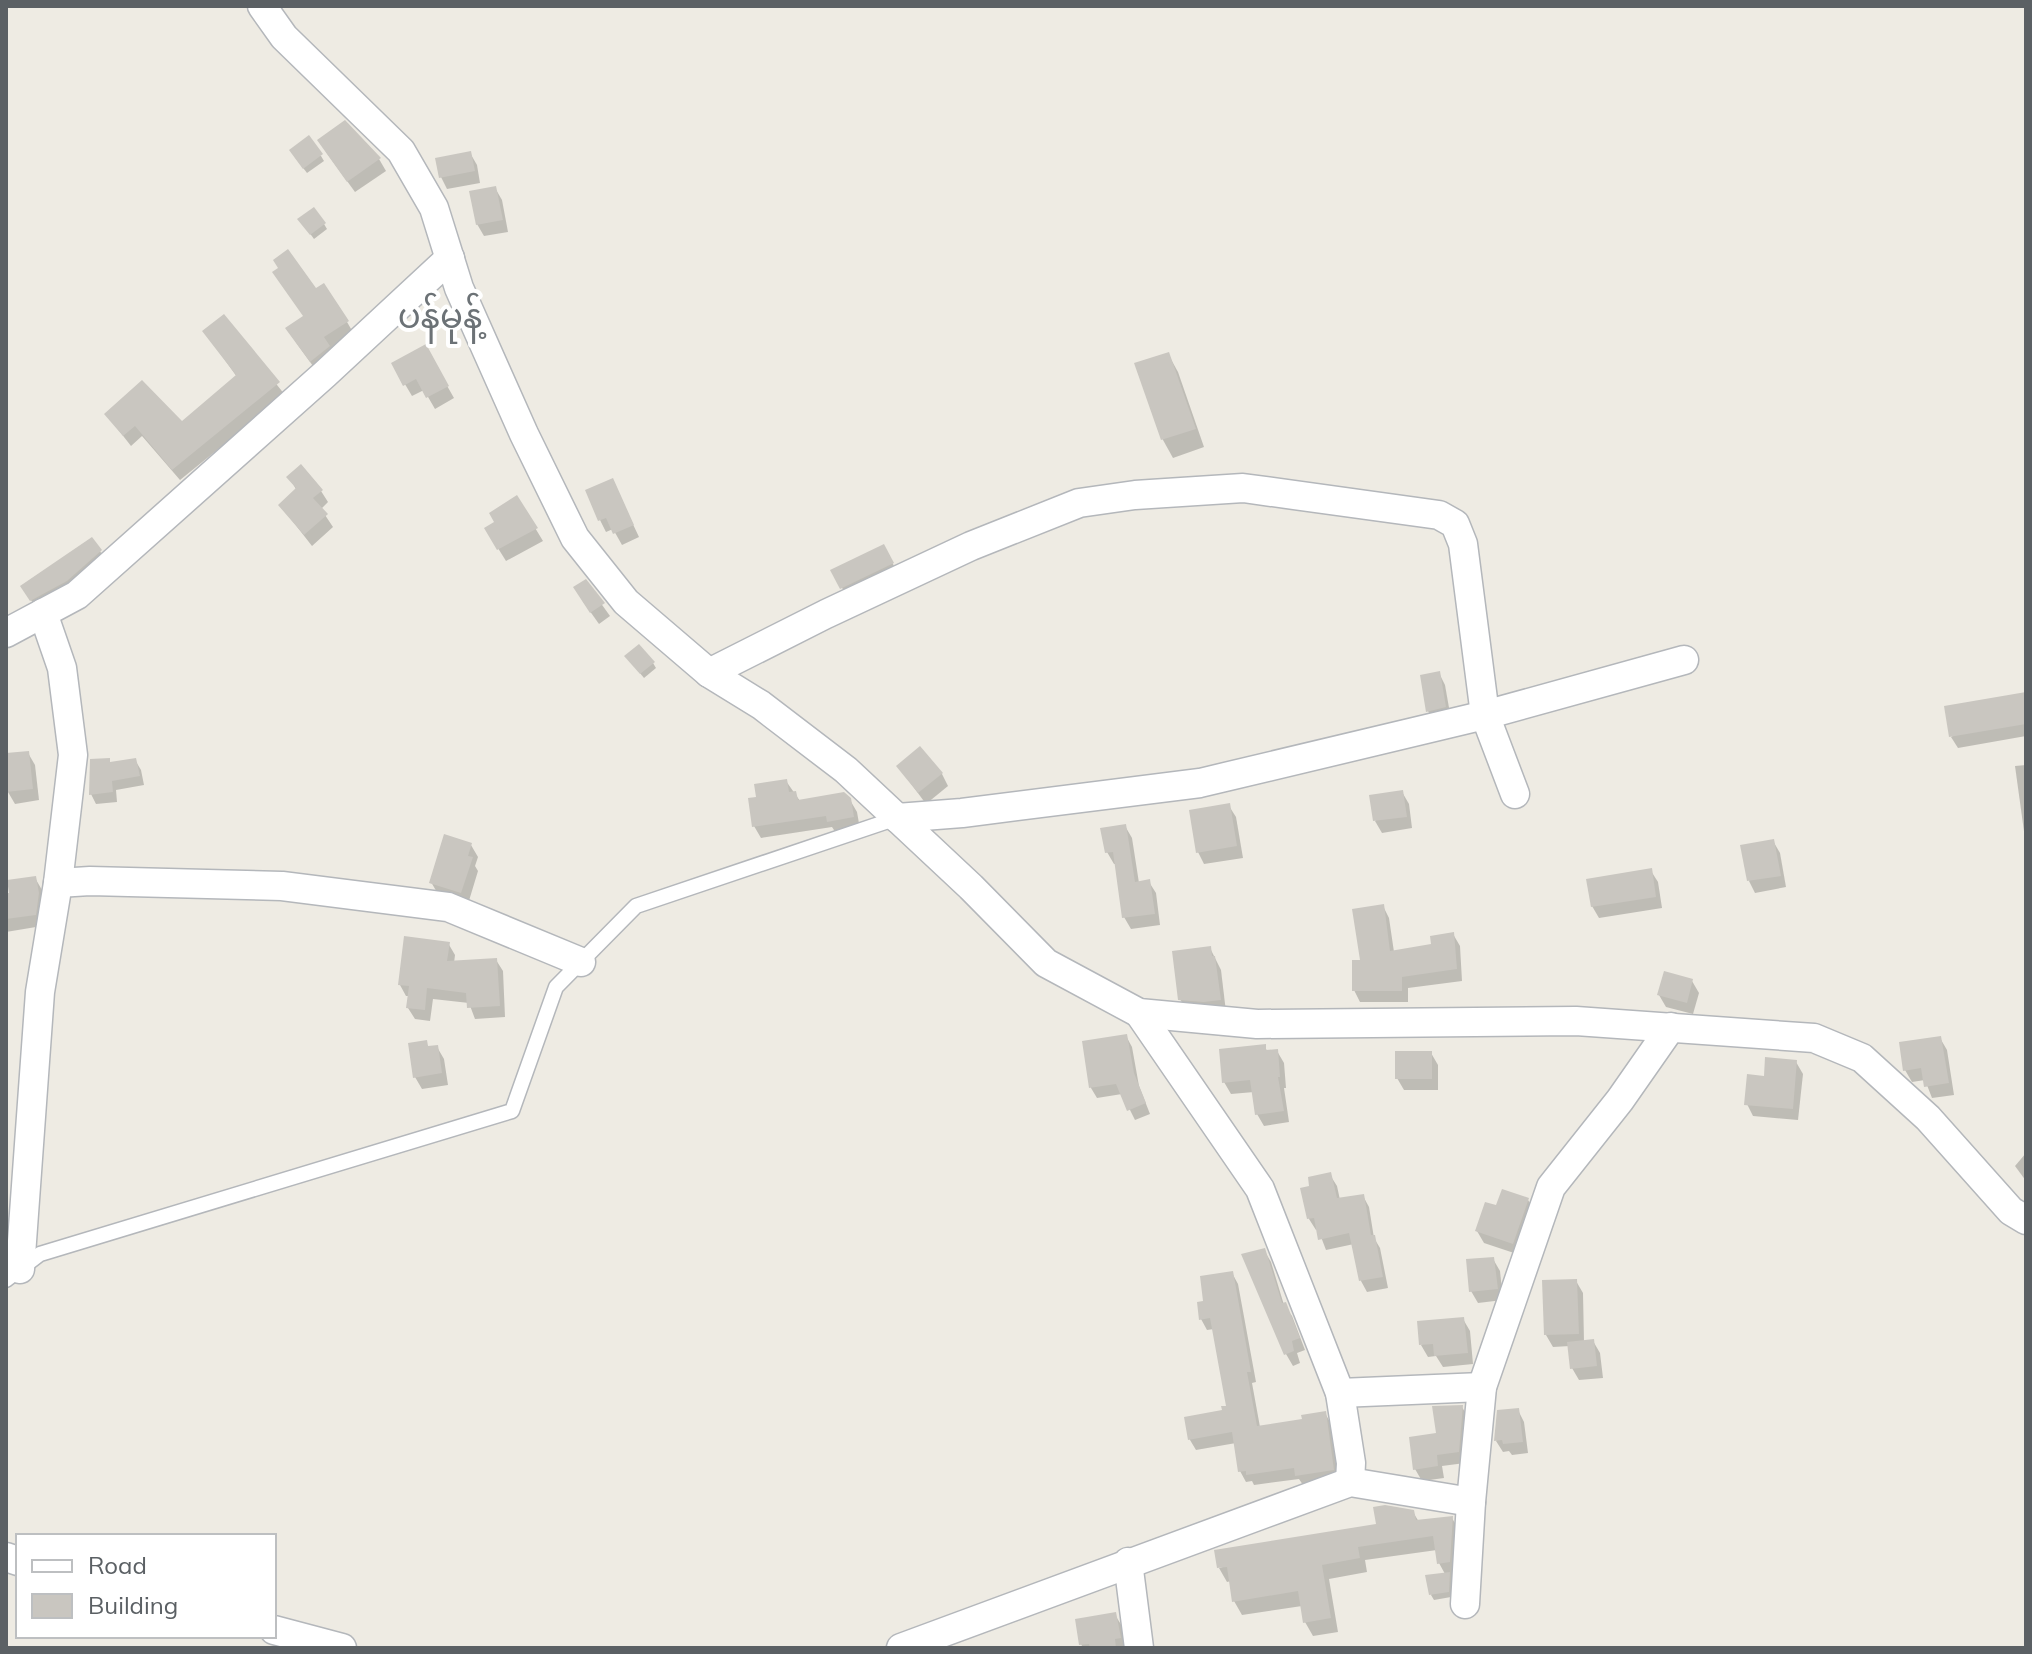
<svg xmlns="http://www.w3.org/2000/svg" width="2032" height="1654" viewBox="0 0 2032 1654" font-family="Mulish,'Noto Sans Myanmar',sans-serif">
  <rect width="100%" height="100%" fill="#eeebe3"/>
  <!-- shadow -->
  <g fill="#0003">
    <polygon points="326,152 379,159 386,171 355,192"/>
    <polygon points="470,153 477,165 480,183 447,189 441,177"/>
    <polygon points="294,156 321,156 324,161 307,173"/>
    <polygon points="495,188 502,200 508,232 484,236 477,224"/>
    <polygon points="303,224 324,224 327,229 314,239"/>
    <polygon points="280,269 316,290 347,322 354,334 330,349 336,359 318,373 295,341 305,317"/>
    <polygon points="223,317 285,395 180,480 142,436 131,446 106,414 182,424 237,377 205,332"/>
    <polygon points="425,347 454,398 435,409 424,390 412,396 393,364"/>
    <polygon points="1168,354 1178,372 1204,447 1173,458 1163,440 1137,365"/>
    <polygon points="289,477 321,491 328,502 321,509 333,527 312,546 280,505 297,491"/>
    <polygon points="612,480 639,537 622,545 613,529 606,532 600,520"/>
    <polygon points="517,498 543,541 506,561 486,529 497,523"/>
    <polygon points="100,551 105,560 37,608 27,595"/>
    <polygon points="889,555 897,573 847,597 833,571"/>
    <polygon points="585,581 610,616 599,624 582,600"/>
    <polygon points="630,661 653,663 656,668 644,678"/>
    <polygon points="1439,673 1445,685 1451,719 1435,723 1428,711"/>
    <polygon points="2026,694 2026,736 1958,748 1951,737"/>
    <polygon points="28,753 35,765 39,800 15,804 8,792 6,755"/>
    <polygon points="135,760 141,770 144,785 116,790 117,802 96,804 91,794 111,764"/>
    <polygon points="2026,765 2026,846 2015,766"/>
    <polygon points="898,766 942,774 948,786 926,804"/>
    <polygon points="786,781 800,801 850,800 857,812 860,829 836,833 832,827 761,838 754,826 759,799"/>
    <polygon points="1402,792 1409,804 1412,828 1382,833 1375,821"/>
    <polygon points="1229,806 1236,817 1243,858 1204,864 1198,852"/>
    <polygon points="1125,826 1132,838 1139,883 1149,882 1156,893 1160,925 1131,929 1124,917 1116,864 1114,864 1107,852"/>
    <polygon points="1773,841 1780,853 1786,887 1755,893 1749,881"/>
    <polygon points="471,845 478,857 475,866 478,871 468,904 438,894 431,882"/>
    <polygon points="1651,871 1658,882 1662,908 1599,918 1592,906"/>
    <polygon points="35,878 42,890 45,906 42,926 6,932 6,895"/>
    <polygon points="1383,906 1389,918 1394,952 1433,946 1453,934 1460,946 1462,981 1408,988 1408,1002 1360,1002 1354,990"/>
    <polygon points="448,943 455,955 454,963 496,960 503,971 505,1017 475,1019 469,1003 433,999 430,1021 415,1019 408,1008 410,996 406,996 400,985"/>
    <polygon points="1210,948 1221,970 1226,1012 1187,1011 1180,999"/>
    <polygon points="1692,981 1699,993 1693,1014 1666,1007 1659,995"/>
    <polygon points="1126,1036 1132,1047 1139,1086 1150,1114 1135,1120 1122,1094 1097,1098 1091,1088 1085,1042"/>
    <polygon points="1940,1038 1947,1050 1954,1095 1932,1098 1925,1080 1912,1082 1905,1070"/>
    <polygon points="426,1043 429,1048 437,1047 444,1059 448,1085 422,1089 415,1077"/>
    <polygon points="1264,1046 1268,1052 1277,1051 1284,1063 1286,1088 1284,1088 1289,1122 1264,1126 1257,1114 1254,1092 1231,1094 1224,1082"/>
    <polygon points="1431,1053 1438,1065 1438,1090 1404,1090 1397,1078"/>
    <polygon points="1796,1062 1803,1074 1798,1120 1753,1116 1747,1104 1765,1078"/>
    <polygon points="2026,1153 2026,1181 2015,1166"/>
    <polygon points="1330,1175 1337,1186 1340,1200 1363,1196 1369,1207 1374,1238 1380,1248 1388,1288 1367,1292 1361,1281 1354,1244 1326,1250 1318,1229 1316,1230 1309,1219 1312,1187"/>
    <polygon points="1528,1200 1535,1211 1520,1255 1484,1243 1477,1231 1497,1208"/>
    <polygon points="1264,1250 1271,1262 1284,1305 1292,1316 1305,1350 1297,1353 1300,1363 1293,1366 1286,1354"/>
    <polygon points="1493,1259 1500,1271 1503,1300 1478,1303 1471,1291"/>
    <polygon points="1232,1273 1238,1284 1256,1382 1252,1383 1260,1427 1304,1421 1325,1413 1331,1424 1338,1480 1303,1485 1299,1479 1254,1485 1252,1481 1246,1482 1240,1471 1236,1443 1196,1450 1190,1440 1186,1418 1224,1411 1229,1407 1214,1329 1207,1330 1201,1319 1205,1303"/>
    <polygon points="1576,1281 1583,1293 1584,1342 1593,1341 1600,1353 1603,1378 1579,1380 1572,1368 1570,1346 1553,1347 1546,1335"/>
    <polygon points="1463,1319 1470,1331 1473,1364 1443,1367 1436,1356 1428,1357 1421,1345"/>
    <polygon points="1462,1407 1469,1419 1465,1463 1442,1466 1444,1478 1422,1481 1415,1469 1438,1435"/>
    <polygon points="1518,1410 1524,1422 1528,1453 1512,1455 1509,1451 1503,1452 1496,1441"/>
    <polygon points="1413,1512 1419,1522 1452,1518 1460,1532 1458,1576 1452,1577 1451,1597 1434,1600 1431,1595 1445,1574 1439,1563 1437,1550 1365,1560 1367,1572 1329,1579 1338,1632 1313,1636 1305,1622 1302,1606 1242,1615 1234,1601 1231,1581 1227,1582 1219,1568 1378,1526"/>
    <polygon points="1115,1615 1122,1626 1126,1648 1083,1648 1081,1644"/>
  </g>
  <!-- building -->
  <g fill="#c9c6c0">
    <polygon points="345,120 381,158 347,182 317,140"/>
    <polygon points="309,135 323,154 303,169 289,150"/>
    <polygon points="471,151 475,171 439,178 435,158"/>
    <polygon points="496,186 503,220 476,225 469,191"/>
    <polygon points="314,207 326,223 310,235 297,219"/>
    <polygon points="288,249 316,288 324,283 349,321 324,337 330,346 310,362 285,328 303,316 272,272 278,268 273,260"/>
    <polygon points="224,314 280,382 172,470 135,426 123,436 104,414 142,380 182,421 236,375 202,331"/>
    <polygon points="426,344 449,386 426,398 416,379 403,386 391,363"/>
    <polygon points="1169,352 1196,429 1161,440 1134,363"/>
    <polygon points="301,464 323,490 313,498 328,514 304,535 278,505 296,488 286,477"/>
    <polygon points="613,478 634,525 613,534 606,518 598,521 585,490"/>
    <polygon points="517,495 538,528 497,550 484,528 494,522 489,513"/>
    <polygon points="92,537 102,550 67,581 30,601 20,586"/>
    <polygon points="884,544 894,563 840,589 830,570"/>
    <polygon points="586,579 605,603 590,613 573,587"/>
    <polygon points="639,644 655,662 640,674 624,656"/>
    <polygon points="1440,671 1446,707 1426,712 1420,675"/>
    <polygon points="2026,692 2026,724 1949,737 1944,706"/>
    <polygon points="920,746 943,773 918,793 896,766"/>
    <polygon points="29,751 33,789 6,792 6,753"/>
    <polygon points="110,758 110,762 136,758 140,776 112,781 113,792 89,795 90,759"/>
    <polygon points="787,779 789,792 796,791 798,800 844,792 851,798 854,817 827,822 826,816 752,827 748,798 756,797 754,784"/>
    <polygon points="1403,790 1407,817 1373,821 1369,795"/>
    <polygon points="1230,803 1237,846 1196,853 1189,810"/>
    <polygon points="1126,824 1135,882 1150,879 1155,914 1122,918 1113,852 1105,853 1100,828"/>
    <polygon points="444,834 472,843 468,856 473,857 461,893 429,883"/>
    <polygon points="1774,839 1781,876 1747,881 1740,845"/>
    <polygon points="1652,868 1656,897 1591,907 1586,879"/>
    <polygon points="36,876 39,893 36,915 6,919 6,893 9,893 7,880"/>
    <polygon points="1384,904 1390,951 1431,944 1430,936 1454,932 1457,969 1402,977 1402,991 1352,991 1352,960 1360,960 1352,909"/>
    <polygon points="404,936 450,942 447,961 497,958 500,1006 467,1008 466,993 427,988 425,1010 406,1008 409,986 398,985"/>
    <polygon points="1211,946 1212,956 1215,956 1221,1000 1204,1002 1178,1000 1172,951"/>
    <polygon points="1664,971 1693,979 1687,1003 1657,995"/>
    <polygon points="1127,1034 1134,1073 1146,1103 1127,1111 1116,1084 1089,1088 1082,1041"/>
    <polygon points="1941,1036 1949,1083 1924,1087 1921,1068 1903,1071 1899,1042"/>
    <polygon points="427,1040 428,1046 438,1045 442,1073 413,1078 408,1043"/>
    <polygon points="1266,1044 1266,1050 1278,1049 1280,1077 1278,1077 1284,1111 1255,1115 1250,1080 1222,1083 1219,1049"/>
    <rect x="1395" y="1051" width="37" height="28"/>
    <polygon points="1765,1057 1797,1060 1793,1109 1744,1105 1747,1074 1764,1076"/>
    <polygon points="1331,1172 1337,1198 1364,1194 1371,1235 1375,1235 1383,1277 1359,1281 1349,1233 1318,1240 1314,1218 1307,1219 1300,1188 1309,1186 1308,1177"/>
    <polygon points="1502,1189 1529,1198 1513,1244 1475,1231 1485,1202 1496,1205"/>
    <polygon points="1265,1248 1282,1303 1286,1302 1300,1338 1292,1341 1294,1351 1284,1355 1241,1254"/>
    <polygon points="1494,1257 1498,1289 1469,1292 1466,1259"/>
    <polygon points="1233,1271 1251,1372 1247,1372 1257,1426 1302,1419 1301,1415 1326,1411 1334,1470 1295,1476 1294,1468 1246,1475 1246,1471 1238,1472 1232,1432 1188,1440 1184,1417 1222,1410 1221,1406 1226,1406 1210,1318 1199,1320 1197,1302 1203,1301 1200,1276"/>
    <polygon points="1577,1279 1579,1334 1544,1335 1542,1280"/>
    <polygon points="1464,1317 1468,1353 1434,1356 1433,1344 1419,1345 1417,1321"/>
    <polygon points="1594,1339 1597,1366 1570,1369 1567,1342"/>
    <polygon points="1463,1405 1459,1452 1437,1455 1438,1466 1413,1470 1409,1437 1436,1433 1432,1406"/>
    <polygon points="1519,1408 1523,1442 1503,1444 1502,1440 1494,1441 1497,1410"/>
    <polygon points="1385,1505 1414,1510 1416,1520 1453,1516 1450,1562 1437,1564 1433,1536 1358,1547 1360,1558 1322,1565 1331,1618 1303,1623 1298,1591 1232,1602 1227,1567 1217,1568 1214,1550 1376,1524 1373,1507"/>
    <polygon points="1450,1572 1449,1592 1429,1595 1425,1575"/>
    <polygon points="1116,1612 1121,1638 1115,1639 1116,1648 1090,1648 1089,1644 1079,1645 1075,1619"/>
  </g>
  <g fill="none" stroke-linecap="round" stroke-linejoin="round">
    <!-- lane casing -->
    <g stroke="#b4b7bb" stroke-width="17">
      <polyline id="lane" points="6,1280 40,1254 512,1111 556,987 636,906 897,818"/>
    </g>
    <!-- street casing -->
    <g stroke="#b4b7bb" stroke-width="31">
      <g id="street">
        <polyline points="262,6 284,37 401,151 434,208 459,288 524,434 575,538 626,602 709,673 761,705 846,770 971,887 1046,963 1139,1013 1257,1024 1576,1021 1814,1038 1862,1058 1928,1118 2011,1211 2026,1220"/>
        <polyline points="6,633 77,595 325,374 450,258"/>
        <polyline points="709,673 826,614 971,546 1079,503 1135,495 1243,488 1439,515 1455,524 1463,544 1485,715 1515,794"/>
        <polyline points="897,818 962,813 1200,783 1485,715 1684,660"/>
        <polyline points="58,883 90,881 282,886 448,907 581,962"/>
        <polyline points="1139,1013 1260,1189 1340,1393 1351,1463 1350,1482"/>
        <polyline points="20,1269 40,992 58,883 73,755 62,668 43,613"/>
        <polyline points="1340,1393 1482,1387"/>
        <polyline points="6,1557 18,1561"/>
        <polyline points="1128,1562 1139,1648"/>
        <polyline points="1465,1604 1471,1502 1482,1387 1551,1187 1620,1100 1671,1027"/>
        <polyline points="274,1630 342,1648"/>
        <polyline points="901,1648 1350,1482 1471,1502"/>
      </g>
    </g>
    <!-- lane -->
    <use href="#lane" stroke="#fff" stroke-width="14"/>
    <!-- street -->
    <use href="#street" stroke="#fff" stroke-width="28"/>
  </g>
  <g text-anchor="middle" stroke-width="8" stroke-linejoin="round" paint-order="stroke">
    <!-- quarter labels -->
    <g font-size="34" fill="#6c7276" stroke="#fff">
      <text x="440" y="328">ပန်မုန့်</text>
    </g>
  </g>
  <!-- border -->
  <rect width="2032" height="1654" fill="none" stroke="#5b6064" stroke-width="16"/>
  <!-- legend -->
  <rect x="16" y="1534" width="260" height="104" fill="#ffffff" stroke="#bdbfc1" stroke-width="2"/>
  <rect x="32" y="1560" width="40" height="12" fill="#ffffff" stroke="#bdbfc1" stroke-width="2"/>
  <text x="88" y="1574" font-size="24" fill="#5b6064">Road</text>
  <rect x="32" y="1594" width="40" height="24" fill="#c9c6c0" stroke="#bdbfc1" stroke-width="2"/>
  <text x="88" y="1614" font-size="24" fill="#5b6064">Building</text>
</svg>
